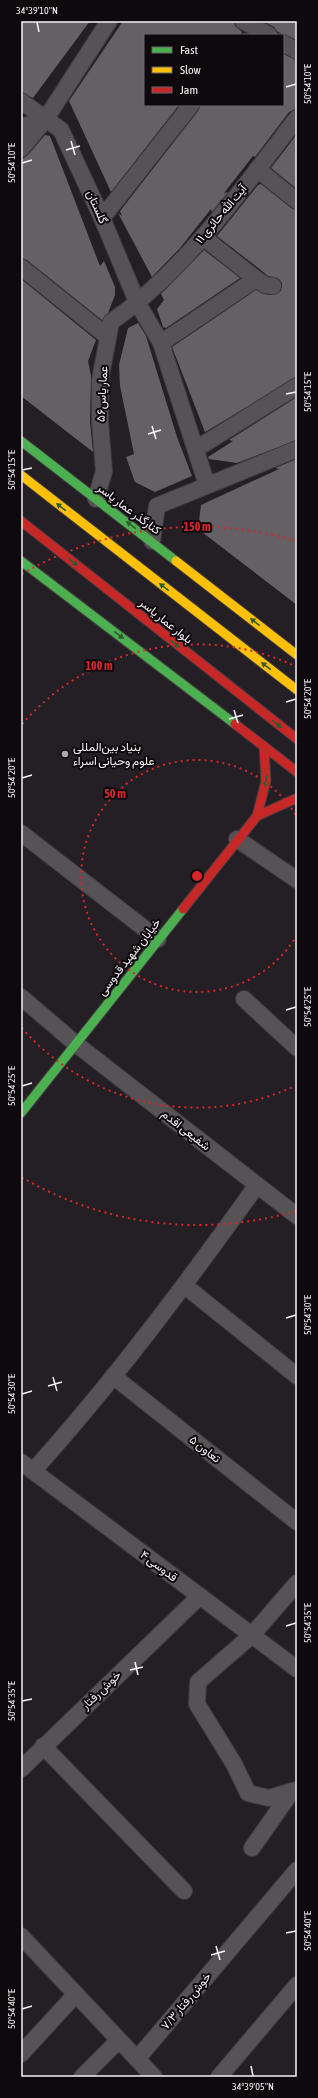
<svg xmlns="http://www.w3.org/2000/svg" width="318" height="2098" viewBox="0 0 318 2098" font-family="'Asap Condensed',Vazirmatn,sans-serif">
  <rect width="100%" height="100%" fill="#241f25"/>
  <!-- building -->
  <g fill="#646065">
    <polygon points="21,21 90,21 33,98 21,92"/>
    <polygon points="123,21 234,21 235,26 242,32 240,35 145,35 145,105 179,105 111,192 69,101"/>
    <polygon points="263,21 297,21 297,40 278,32 274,27"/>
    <polygon points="283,54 297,60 297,109 289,112 255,157 253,156 224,193 228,192 212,212 211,209 180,248 152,277 118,213 122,216 120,211 198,111 200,105 283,105"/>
    <polygon points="297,134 297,189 271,168"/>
    <polygon points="45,135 50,136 100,266 104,261 115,287 115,295 108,313 102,320 27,260 21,258 21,160 28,155"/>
    <polygon points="261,184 291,208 297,210 297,377 205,432 172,347 256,290 263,294 272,295 281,291 282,283 279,279 268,276 262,271 217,236 258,185"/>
    <polygon points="204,250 240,278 166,328 163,327 157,309 164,300 161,294"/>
    <polygon points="21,279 96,340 88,361 91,376 90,422 93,452 21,396"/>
    <polygon points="138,323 146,336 177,437 192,476 155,492 135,482 126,457 134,454 120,386 119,365 128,328"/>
    <polygon points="297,397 297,440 237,463 209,459 208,457 233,441 229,440"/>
    <polygon points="297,459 297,605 198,529 201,505 279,469 275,468"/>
  </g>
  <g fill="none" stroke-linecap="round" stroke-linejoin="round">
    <!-- street casing -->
    <g stroke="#403b40" stroke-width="18">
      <g id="street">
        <polyline points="243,21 269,35"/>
        <polyline points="283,43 297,51"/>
        <polyline points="21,101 61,130 102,218 138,304 161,343 207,485"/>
        <polyline points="21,127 45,120"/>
        <polyline points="21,149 45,120 109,21"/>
        <polyline points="257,169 297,201"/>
        <polyline points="102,218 191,105"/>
        <polyline points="203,237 256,279 265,285 273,286"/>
        <polyline points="21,267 108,337"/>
        <polyline points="161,343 256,279"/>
        <polyline points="196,449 297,386"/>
        <path d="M96 499 104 471 100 422V380L111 322C185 271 242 189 297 118"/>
        <polyline points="152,541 157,506 297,449"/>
        <polyline points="21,833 158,939"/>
        <polyline points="237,839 297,880"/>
        <polyline points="21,997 76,1044 297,1216"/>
        <polyline points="244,999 297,1048"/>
        <polyline points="185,1286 297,1376"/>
        <polyline points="113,1376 297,1522"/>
        <polyline points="21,1462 297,1669"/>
        <path d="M33 1471C114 1381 187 1283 257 1185"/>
        <polyline points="297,1583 252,1635 198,1682 197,1704 234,1764 248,1793 269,1798 297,1790"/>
        <polyline points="43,1746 184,1891"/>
        <polyline points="21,1769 200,1596"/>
        <polyline points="252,1848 292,1791"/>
        <polyline points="21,1936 154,2077"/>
        <polyline points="21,2054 76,1994"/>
        <polyline points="137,2059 297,1870"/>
        <polyline points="82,2077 119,2040"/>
        <polyline points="219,2077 297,1985"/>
      </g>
    </g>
    <!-- fast casing -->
    <g stroke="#403b40" stroke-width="11">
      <g id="fast">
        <polyline points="21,441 176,561"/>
        <polyline points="21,561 235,724"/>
        <polyline points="21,1113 183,909"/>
      </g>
    </g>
    <!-- slow casing -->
    <g stroke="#403b40" stroke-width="11">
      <g id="slow">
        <polyline points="21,475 297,690"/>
        <polyline points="176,561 297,655"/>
      </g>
    </g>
    <!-- jam casing -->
    <g stroke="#403b40" stroke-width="11">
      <g id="jam">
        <polyline points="21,521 297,739"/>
        <polyline points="235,724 297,772"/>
        <polyline points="257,816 266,781 264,746"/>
        <polyline points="183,909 257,816 297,798"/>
      </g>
    </g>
    <!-- street -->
    <use href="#street" stroke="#565256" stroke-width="16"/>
    <!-- fast -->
    <use href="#fast" stroke="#4caf50" stroke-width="9"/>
    <!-- slow -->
    <use href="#slow" stroke="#ffc107" stroke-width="9"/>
    <!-- jam -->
    <use href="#jam" stroke="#c62828" stroke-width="9"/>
  </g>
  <!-- one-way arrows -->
  <defs><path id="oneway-solid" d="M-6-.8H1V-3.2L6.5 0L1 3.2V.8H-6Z"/></defs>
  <g fill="#2c5c2e">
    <use href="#oneway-solid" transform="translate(61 507) rotate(-142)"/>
    <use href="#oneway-solid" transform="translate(131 525) rotate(-143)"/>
    <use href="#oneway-solid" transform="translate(73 562) rotate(39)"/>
    <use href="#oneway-solid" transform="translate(164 587) rotate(-142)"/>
    <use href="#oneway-solid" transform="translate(255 622) rotate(-142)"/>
    <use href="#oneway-solid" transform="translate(119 635) rotate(38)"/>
    <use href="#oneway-solid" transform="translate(175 644) rotate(39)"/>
    <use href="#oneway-solid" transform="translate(266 666) rotate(-142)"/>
    <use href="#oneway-solid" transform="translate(277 724) rotate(37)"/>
    <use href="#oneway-solid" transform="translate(266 781) rotate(97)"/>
  </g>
  <!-- ticks -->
  <path fill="none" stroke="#f8f2f8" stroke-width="1.5" d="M37 22 39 32M286 87 296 84M71 141 75 155M66 150 80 146M22 163 32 160M286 394 296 392M152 426 156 439M148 434 161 430M22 470 32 468M286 702 296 699M234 710 238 723M229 719 243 715M22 778 32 775M286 1010 296 1007M22 1086 32 1083M286 1318 296 1315M53 1377 57 1391M48 1386 62 1382M22 1394 32 1391M286 1626 296 1623M135 1662 138 1675M130 1670 143 1667M22 1701 32 1699M286 1933 296 1931M216 1946 220 1960M211 1955 225 1951M22 2009 32 2006M251 2066 253 2076"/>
  <!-- distance rings -->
  <g fill="none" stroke="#d62828" stroke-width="2" stroke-dasharray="2 4">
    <path d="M297 935A116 116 0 1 1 297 817"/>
    <path d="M297 1085A232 232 0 0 1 22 1028M22 724A232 232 0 0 1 297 667"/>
    <path d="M296 1211A349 349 0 0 1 23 1178M22 574A349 349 0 0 1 296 541"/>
  </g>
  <!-- markers -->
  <circle fill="#aea8ae" stroke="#0d090d" stroke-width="1.5" cx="65" cy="754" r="4"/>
  <g text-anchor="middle" stroke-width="4" stroke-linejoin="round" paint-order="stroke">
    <!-- street labels -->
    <g font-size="12" fill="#f8f2f8" stroke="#0d090d">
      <text transform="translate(97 207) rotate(66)" y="4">گلستان</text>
      <text transform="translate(221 214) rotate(-50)" y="4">آیت الله حائری ۱۱</text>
      <text transform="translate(102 394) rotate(-87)" y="4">عمار یاس۵۶</text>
      <text transform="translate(129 509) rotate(37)" y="4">کنارگذر عمار یاسر</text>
      <text transform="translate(166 621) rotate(39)" y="4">بلوار عمار یاسر</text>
      <text transform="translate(129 957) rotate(-52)" y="4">خیابان شهید قدوسی</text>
      <text transform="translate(186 1130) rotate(38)" y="4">شفیعی اقدم</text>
      <text transform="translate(205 1449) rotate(38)" y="4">تعاون ۵</text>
      <text transform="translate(159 1566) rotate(37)" y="4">قدوسی ۴</text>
      <text transform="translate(101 1690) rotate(-44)" y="4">خوش رفتار</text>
      <text transform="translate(186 2001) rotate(-50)" y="4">خوش رفتار ۷/۳</text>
    </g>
    <!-- poi labels -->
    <g font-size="12" fill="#f8f2f8" stroke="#0d090d" text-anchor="start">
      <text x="73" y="751">بنیاد بین‌المللی<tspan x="73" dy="14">علوم وحیانی اسراء</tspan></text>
    </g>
  </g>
  <circle cx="197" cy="876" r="6" fill="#d62828" stroke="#0d090d" stroke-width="2"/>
  <g font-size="12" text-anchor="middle" font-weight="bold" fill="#d62828" stroke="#0d090d" stroke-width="4" stroke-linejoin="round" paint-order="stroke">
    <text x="197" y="531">150 m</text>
    <text x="99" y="670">100 m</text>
    <text x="115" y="798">50 m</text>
  </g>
  <!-- border -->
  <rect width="318" height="2098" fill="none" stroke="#0d090d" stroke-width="44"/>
  <!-- legend -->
  <rect x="144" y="34" width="140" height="72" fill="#0d090d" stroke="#6b666b"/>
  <rect x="152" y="47" width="20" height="6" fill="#4caf50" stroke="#6b666b"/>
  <text x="180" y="54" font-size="12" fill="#f8f2f8">Fast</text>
  <rect x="152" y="67" width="20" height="6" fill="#ffc107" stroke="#6b666b"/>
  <text x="180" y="74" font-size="12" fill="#f8f2f8">Slow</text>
  <rect x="152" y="87" width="20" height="6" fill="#c62828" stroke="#6b666b"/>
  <text x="180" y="94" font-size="12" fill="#f8f2f8">Jam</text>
  <rect x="22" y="22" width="274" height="2054" fill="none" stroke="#f8f2f8" stroke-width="1.5"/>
  <g font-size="10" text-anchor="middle" fill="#f8f2f8">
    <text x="37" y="14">34°39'10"N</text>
    <text transform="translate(307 84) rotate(-90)" y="4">50°54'10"E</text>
    <text transform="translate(11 163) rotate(-90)" y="4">50°54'10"E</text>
    <text transform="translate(307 392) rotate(-90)" y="4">50°54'15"E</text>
    <text transform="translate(11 470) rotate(-90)" y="4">50°54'15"E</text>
    <text transform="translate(307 699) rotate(-90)" y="4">50°54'20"E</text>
    <text transform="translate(11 778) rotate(-90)" y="4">50°54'20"E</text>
    <text transform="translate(307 1007) rotate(-90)" y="4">50°54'25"E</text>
    <text transform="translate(11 1086) rotate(-90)" y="4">50°54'25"E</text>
    <text transform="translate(307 1315) rotate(-90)" y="4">50°54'30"E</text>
    <text transform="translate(11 1394) rotate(-90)" y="4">50°54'30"E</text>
    <text transform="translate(307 1623) rotate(-90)" y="4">50°54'35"E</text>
    <text transform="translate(11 1701) rotate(-90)" y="4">50°54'35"E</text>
    <text transform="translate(307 1931) rotate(-90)" y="4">50°54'40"E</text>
    <text transform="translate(11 2009) rotate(-90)" y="4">50°54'40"E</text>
    <text x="253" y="2090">34°39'05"N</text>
  </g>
</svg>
